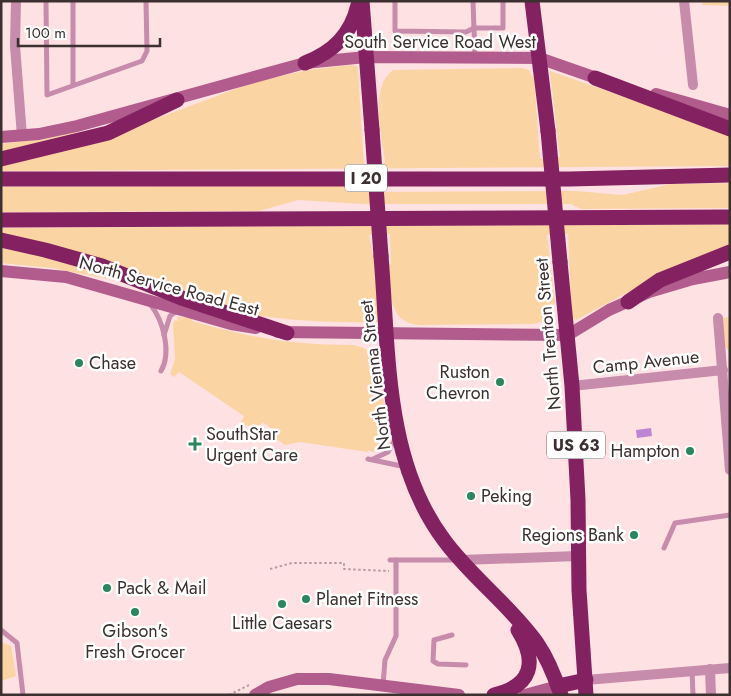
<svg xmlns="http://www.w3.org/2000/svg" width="731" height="696" viewBox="0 0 731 696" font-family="Jost,sans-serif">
  <rect width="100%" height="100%" fill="#fee1e2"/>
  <!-- green -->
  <g fill="#fbd4a4">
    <polygon points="702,1 730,1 730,6 702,5"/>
    <path d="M351 65 357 66 358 72 364 164 385 163C383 137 368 89 393 70L522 68 529 70 534 79 540 159 560 157 550 71 730 134V166L1 171V166L53 154 105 138 254 82 308 70Z"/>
    <polygon points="77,132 78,134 1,154 1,144 43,139"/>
    <polygon points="730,183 730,208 581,209 571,204 362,204 298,200 259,211 1,212 1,187 349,186 360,192 576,191 622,195 671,184"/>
    <path d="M730 224V245L677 266 576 320 572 318 568 234 547 235 555 301 548 320 533 324 418 325C387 322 390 287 389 265L391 264 390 234 369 235 376 270 378 322C333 323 291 321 247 314L1 234V228Z"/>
    <polygon points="1,246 39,254 114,277 113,280 52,268 1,263"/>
    <path d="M179 317 192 318V321C251 338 292 345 353 345 385 350 381 381 384 406 385 417 388 430 386 441L381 449 372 452 368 450V452L300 442 285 445 271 435 273 429 262 422 259 427 243 425 241 422 244 416 179 372 174 377 170 374 175 359 173 324 175 320 179 321 176 318Z"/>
    <polygon points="730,317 730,352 724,346 723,318"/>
    <polygon points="1,642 11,646 16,676 1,681"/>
  </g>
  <!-- water -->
  <polygon fill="#be85d2" points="651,428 652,436 637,438 636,430"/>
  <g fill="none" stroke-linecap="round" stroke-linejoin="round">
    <!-- path -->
    <g stroke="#b59e9e" stroke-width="2" stroke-dasharray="2.5 2.5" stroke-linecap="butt">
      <polyline points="270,569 292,563 344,563 344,569 389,571"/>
      <polyline points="229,695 249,685"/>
    </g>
    <!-- lane -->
    <g stroke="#c78bac" stroke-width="5">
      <polyline points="46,1 47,95 142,61 147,51 146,1"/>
      <polyline points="395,1 395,31 466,32 474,28 503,28 503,1"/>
      <polyline points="473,1 475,57"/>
      <polyline points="73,84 73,1"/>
      <path d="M150 304C163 320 172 352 161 371"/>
      <polyline points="164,335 170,316 177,311"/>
      <polyline points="368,459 406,467"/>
      <polyline points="373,459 388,452 396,438"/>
      <polyline points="664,548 675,523 730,515"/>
      <polyline points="390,560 456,560"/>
      <polyline points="1,630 17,643 23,695"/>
      <polyline points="452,635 434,640 433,661 438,664 466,665"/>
      <polyline points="692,671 693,695"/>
      <polyline points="383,685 385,660 396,636 396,560"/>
    </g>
    <!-- street -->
    <g stroke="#c78bac" stroke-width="10">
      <polyline points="16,1 15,46 22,136"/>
      <polyline points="684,1 693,85"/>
      <polyline points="718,318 730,470"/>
      <polyline points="572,386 723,370"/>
      <polyline points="461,560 578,556"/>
      <polyline points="710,669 711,695"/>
      <polyline points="586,680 730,668"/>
    </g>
    <!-- secondary -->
    <g stroke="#b15c8d" stroke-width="12">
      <polyline points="656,94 730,115"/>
      <polyline points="1,137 39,134 77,126 305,63 366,57 539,58 602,80"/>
      <polyline points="1,271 66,277 231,324 256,328"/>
      <polyline points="278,332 568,335 609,310 649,292 693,279 730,272"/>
      <polyline points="255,695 269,687 297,679 329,679 459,695"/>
      <polyline points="525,695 558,686"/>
    </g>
    <!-- highway -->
    <g stroke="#842161" stroke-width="15">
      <polyline points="362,1 372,130"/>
      <polyline points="532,1 548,131"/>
      <path d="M305 63C333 52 351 35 358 5"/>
      <polyline points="595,78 730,129"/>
      <polyline points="1,159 108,133 177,100"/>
      <polyline points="1,179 570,179 730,175"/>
      <polyline points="1,220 730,217"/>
      <polyline points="1,240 45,250 102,266 184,299 287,333"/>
      <path d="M381 256C389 351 384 460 444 540 471 577 510 605 537 643 548 659 555 677 561 695"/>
      <polyline points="560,262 572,386 578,500 579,590 586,695"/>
      <polyline points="628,302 660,280 730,252"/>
      <polyline points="558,686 586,680"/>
      <path d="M494 695C532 686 538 662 518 630"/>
    </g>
    <!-- highway-bridge -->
    <g stroke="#842161" stroke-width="15">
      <polyline points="372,130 381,256"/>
      <polyline points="548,131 560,262"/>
    </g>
  </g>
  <!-- markers -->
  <g fill="#29865d" stroke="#fff" stroke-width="2">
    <circle cx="79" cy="363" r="5"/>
    <circle cx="500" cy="382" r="5"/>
    <path d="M192.5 436.5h5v5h5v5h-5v5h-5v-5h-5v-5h5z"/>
    <circle cx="690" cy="451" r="5"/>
    <circle cx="471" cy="496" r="5"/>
    <circle cx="634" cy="535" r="5"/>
    <circle cx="107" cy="588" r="5"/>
    <circle cx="306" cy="599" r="5"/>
    <circle cx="282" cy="604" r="5"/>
    <circle cx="135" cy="612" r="5"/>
  </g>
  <g text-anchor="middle" stroke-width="5" stroke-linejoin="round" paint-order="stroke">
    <!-- shield labels -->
    <g fill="#fff" stroke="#776e6e" stroke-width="1">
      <rect x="345" y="164.5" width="42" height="27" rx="4"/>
      <rect x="547" y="431.5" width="58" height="27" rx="4"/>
    </g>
    <g font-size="16" font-weight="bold" fill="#3d3030">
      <text x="366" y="184">I 20</text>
      <text x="576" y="451">US 63</text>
    </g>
    <!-- street labels -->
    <g font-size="18" fill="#3d3030" stroke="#fff">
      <text x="440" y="48">South Service Road West</text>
      <text transform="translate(169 286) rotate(15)" y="6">North Service Road East</text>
      <text transform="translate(548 334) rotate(-95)" y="6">North Trenton Street</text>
      <text transform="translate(646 362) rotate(-6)" y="6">Camp Avenue</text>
      <text transform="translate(375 375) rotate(-97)" y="6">North Vienna Street</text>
    </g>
    <!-- poi labels -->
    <g font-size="18" fill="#3d3030" stroke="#fff" text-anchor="start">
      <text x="89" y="369">Chase</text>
      <text x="490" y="378" text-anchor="end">Ruston<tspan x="490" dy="21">Chevron</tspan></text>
      <text x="206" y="440">SouthStar<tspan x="206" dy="21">Urgent Care</tspan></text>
      <text x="680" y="457" text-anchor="end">Hampton</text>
      <text x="481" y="502">Peking</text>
      <text x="624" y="541" text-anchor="end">Regions Bank</text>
      <text x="117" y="594">Pack &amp; Mail</text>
      <text x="316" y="605">Planet Fitness</text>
      <text x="282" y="629" text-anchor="middle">Little Caesars</text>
      <text x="135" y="637" text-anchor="middle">Gibson's<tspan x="135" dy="21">Fresh Grocer</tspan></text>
    </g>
  </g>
  <!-- border -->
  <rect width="731" height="696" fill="none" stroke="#3d3030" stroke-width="5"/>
  <!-- scale -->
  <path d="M18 38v8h142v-8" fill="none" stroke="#3d3030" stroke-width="2.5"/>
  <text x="25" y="38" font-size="15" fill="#3d3030" stroke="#ffffff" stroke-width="4" paint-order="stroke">100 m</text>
</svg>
